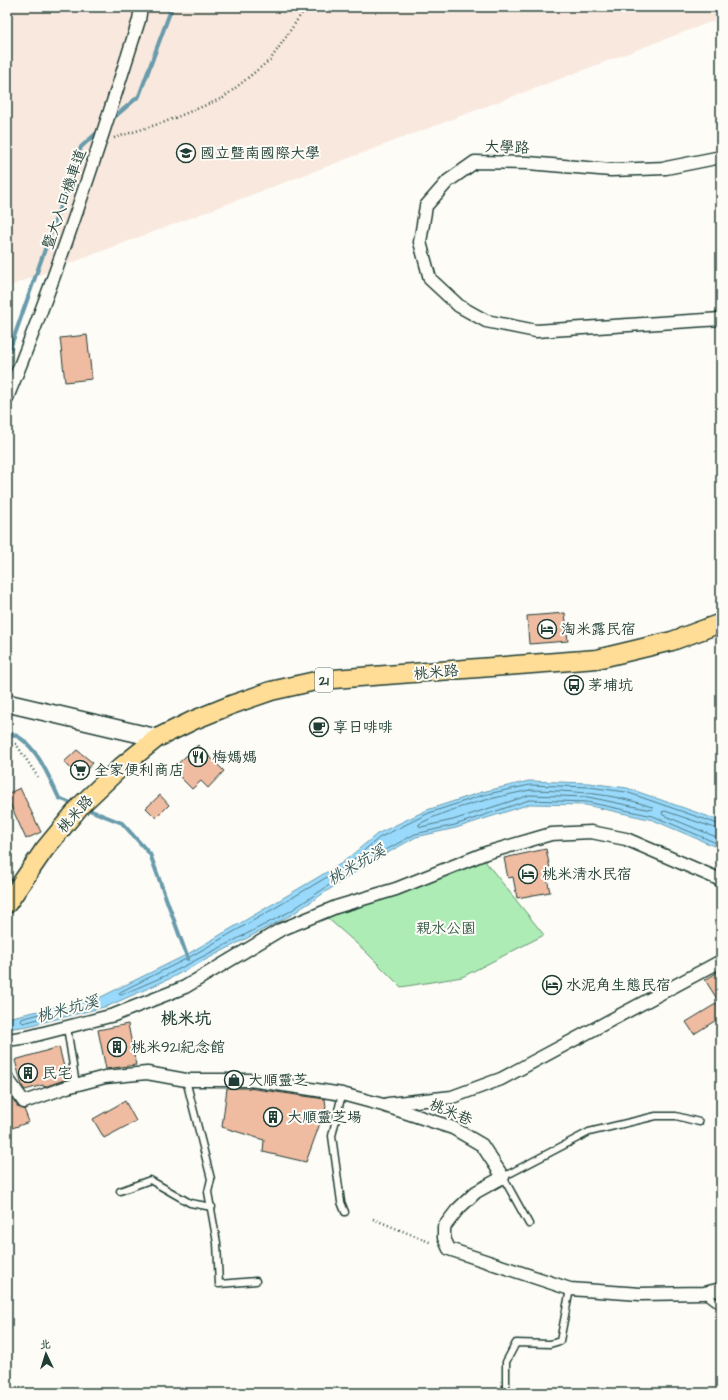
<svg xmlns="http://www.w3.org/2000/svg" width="728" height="1400" viewBox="0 0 728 1400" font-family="'Architects Daughter','LXGW WenKai TC',sans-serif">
  <rect width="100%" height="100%" fill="#fdfcf7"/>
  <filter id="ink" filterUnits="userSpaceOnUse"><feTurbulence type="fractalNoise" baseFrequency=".025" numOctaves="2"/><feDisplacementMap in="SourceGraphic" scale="8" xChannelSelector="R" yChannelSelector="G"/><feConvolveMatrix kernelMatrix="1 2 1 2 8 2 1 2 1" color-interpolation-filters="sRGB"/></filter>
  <g filter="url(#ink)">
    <!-- built -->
    <polygon fill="#f9e8dd" points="7,7 721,7 721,18 7,287"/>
    <!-- green -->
    <polygon fill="#adecb4" stroke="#669474" points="484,860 544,935 462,977 401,987 365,951 324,915"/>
    <!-- water -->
    <polygon fill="#99d9fb" stroke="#689bab" points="529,781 589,783 627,788 721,821 721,849 653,820 586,805 530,804 456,828 416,837 366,865 291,915 169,979 108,1006 28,1026 7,1029 7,1018 101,997 186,955 261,911 342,863 377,834 427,810 482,792"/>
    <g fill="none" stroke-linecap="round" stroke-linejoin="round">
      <!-- shore -->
      <g stroke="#507b84" stroke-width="1">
        <path d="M530 790C573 791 611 793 652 807L653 809 651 810 588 797 530 795 453 820 421 827 419 826V824C454 806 493 798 530 790Z"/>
        <polyline points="721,825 626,792 589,787 530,785 483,795 429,813 379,838 344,867 263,915 188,958 120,992 119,994 121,995 167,975 289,912 364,862 415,834 455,825 529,800 587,802 653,816 721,845"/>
        <polyline points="721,830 665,811 662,812 663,815 721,839"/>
        <polygon points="41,1014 43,1016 42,1018 23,1023 21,1021 22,1019"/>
      </g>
      <!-- stream -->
      <g stroke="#689bab" stroke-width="4">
        <polyline points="111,120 139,96 172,7"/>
        <polyline points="7,357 81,147 100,130"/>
        <path d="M7 733C33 736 49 777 59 798L76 805"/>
        <polyline points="84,808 122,823 150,854 188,959"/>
      </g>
    </g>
    <!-- building -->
    <g fill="#efbba1" stroke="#1f3d34">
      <polygon points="87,335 92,379 65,382 60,338"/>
      <polygon points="565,613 568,641 529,644 527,616"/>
      <polygon points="198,745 224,771 208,788 201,781 192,789 172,769"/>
      <polygon points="77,750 93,763 80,777 64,762"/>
      <polygon points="20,788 41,832 26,839 7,797 7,794"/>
      <polygon points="160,795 169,805 156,818 146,808"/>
      <polygon points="546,849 551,873 546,874 550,892 517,898 513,877 508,878 504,858"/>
      <polygon points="721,970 721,1017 694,1034 686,1022 719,1002 705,980"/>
      <polygon points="128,1024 136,1065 106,1069 98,1030"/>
      <polygon points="59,1047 67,1079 44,1087 43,1085 25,1090 22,1086 15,1060"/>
      <polygon points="227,1088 248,1088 325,1099 326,1107 306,1162 263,1152 264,1140 222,1127"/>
      <polygon points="11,1096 18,1107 24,1109 29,1122 7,1130 7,1098"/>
      <polygon points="125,1101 136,1121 104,1138 93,1119"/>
    </g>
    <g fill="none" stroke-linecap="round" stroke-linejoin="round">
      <!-- lane casing -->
      <g stroke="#1f3d34" stroke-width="9">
        <g id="lane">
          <polyline points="67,1027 76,1085"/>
          <polyline points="186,1080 211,1179 208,1192 217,1243 219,1284 256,1281"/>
          <polyline points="342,1094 332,1136 341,1202 345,1212"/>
          <polyline points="120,1191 150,1180 190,1203 212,1207"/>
          <polyline points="529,1224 503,1177 589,1132 656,1116 676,1116 699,1122"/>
          <polyline points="705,1294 721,1306"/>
          <polyline points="506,1393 506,1362 516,1343 550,1344 560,1341 570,1289"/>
        </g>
      </g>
      <!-- street casing -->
      <g stroke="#1f3d34" stroke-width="15">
        <g id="street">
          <polyline points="721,157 666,168 611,170 528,163 475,162 448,181 426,206 420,242 430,279 459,306 486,321 536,331 721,319"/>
          <path d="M7 398C58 274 99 147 139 20L141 7"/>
          <polyline points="7,1040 28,1037 114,1015 185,987 280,930 336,907 396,889 486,853 551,834 591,832 626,839 721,880"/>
          <polyline points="7,1078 24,1102 67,1087 105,1077 147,1073 186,1080 249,1080 304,1088 342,1094 383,1105 453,1128 482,1145 503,1177 476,1192 457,1210 444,1227 444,1238 449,1249 570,1289 640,1294 704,1293 721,1289"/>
          <polyline points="388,1104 452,1097 501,1079 721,961"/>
        </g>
      </g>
      <!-- secondary casing -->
      <g stroke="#1f3d34" stroke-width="20">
        <polyline id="secondary" points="7,703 157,738"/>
      </g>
      <!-- primary casing -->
      <g stroke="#1f3d34" stroke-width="21">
        <polyline id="primary" points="7,904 44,850 81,805 121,767 157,738 194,720 231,705 271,691 320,680 597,659 672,641 721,623"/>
      </g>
      <!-- path -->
      <g stroke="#1f3d34" stroke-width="2.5" stroke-dasharray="1 3" stroke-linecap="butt">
        <polyline points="114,138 165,122 223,98 271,59 304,10"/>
        <polyline points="7,743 16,744 38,777"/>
        <polyline points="373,1219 432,1243"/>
      </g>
      <!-- lane -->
      <use href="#lane" stroke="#fdfcf7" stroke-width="6"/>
      <!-- street -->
      <use href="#street" stroke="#fdfcf7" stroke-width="12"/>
      <!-- secondary -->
      <use href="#secondary" stroke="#fdfcf7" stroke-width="17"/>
      <!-- primary -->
      <use href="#primary" stroke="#ffdd96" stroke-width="18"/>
    </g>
  </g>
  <!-- icons -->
  <defs>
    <g id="university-ring" transform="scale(1)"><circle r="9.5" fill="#fdfcf7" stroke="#1f3d34" stroke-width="1.5"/><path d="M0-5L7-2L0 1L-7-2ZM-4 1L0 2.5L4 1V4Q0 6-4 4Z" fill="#1f3d34"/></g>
    <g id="hotel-ring" transform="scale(1)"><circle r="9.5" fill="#fdfcf7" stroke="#1f3d34" stroke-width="1.5"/><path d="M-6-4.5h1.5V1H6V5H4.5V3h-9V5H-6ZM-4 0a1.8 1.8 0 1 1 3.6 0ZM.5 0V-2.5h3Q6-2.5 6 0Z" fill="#1f3d34"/></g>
    <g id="bus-ring" transform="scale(1)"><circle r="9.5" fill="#fdfcf7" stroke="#1f3d34" stroke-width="1.5"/><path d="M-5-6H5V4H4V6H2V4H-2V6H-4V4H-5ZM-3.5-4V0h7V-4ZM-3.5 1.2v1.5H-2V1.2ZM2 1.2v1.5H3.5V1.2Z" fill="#1f3d34"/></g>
    <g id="cafe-ring" transform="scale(1)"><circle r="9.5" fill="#fdfcf7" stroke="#1f3d34" stroke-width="1.5"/><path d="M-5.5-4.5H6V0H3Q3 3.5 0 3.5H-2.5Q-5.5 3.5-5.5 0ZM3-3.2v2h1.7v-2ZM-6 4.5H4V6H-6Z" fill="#1f3d34"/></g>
    <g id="restaurant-ring" transform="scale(1)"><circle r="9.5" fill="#fdfcf7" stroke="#1f3d34" stroke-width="1.5"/><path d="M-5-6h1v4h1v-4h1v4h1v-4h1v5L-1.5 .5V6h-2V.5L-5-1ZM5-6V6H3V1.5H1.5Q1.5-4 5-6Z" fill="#1f3d34"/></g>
    <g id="supermarket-ring" transform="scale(1)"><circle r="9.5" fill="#fdfcf7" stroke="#1f3d34" stroke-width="1.5"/><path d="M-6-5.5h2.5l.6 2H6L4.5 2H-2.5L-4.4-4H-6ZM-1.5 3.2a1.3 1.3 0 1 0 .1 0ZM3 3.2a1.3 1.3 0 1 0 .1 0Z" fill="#1f3d34"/></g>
    <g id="building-ring" transform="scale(1)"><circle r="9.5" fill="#fdfcf7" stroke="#1f3d34" stroke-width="1.5"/><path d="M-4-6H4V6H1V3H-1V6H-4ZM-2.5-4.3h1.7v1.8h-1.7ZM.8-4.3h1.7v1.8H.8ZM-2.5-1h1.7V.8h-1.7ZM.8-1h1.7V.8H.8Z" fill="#1f3d34"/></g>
    <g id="shop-ring" transform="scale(1)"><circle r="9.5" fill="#fdfcf7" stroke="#1f3d34" stroke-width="1.5"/><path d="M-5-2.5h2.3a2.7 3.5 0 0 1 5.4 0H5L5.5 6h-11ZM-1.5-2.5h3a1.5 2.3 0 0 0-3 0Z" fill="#1f3d34"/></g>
  </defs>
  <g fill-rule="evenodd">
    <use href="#university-ring" x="186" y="153"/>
    <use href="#hotel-ring" x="547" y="629"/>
    <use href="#bus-ring" x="574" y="685"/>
    <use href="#cafe-ring" x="319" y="727"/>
    <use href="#restaurant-ring" x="198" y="757"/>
    <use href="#supermarket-ring" x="80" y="770"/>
    <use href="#hotel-ring" x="528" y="874"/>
    <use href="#hotel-ring" x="552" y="985"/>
    <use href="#building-ring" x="117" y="1047"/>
    <use href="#building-ring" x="28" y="1073"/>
    <use href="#shop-ring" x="234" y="1080"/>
    <use href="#building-ring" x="273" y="1117"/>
  </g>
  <g text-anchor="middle" stroke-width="4" stroke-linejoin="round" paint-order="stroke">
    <!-- shield labels -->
    <rect fill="#fdfcf7" stroke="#62766e" stroke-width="1" x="315" y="668" width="18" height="24" rx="3"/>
    <g font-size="14" font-weight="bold" fill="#1f3d34">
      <text x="324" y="685">21</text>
    </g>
    <!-- street labels -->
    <g font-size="15" fill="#1f3d34" stroke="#fdfcf7">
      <text transform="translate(507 147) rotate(2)" y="5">大學路</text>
      <text transform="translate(64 199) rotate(-71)" y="5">暨大入口機車道</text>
      <text transform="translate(436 672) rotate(-5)" y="5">桃米路</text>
      <text transform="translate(75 814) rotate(-48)" y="5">桃米路</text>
      <text transform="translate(451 1112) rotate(23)" y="5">桃米巷</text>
    </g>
    <!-- poi labels -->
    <g font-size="15" fill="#1f3d34" stroke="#fdfcf7" text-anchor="start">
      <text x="200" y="158">國立暨南國際大學</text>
      <text x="561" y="634">淘米露民宿</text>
      <text x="588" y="690">茅埔坑</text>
      <text x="333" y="732">享日啡啡</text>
      <text x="212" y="762">梅媽媽</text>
      <text x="94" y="775">全家便利商店</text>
      <text x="542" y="879">桃米清水民宿</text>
      <text x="566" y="990">水泥角生態民宿</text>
      <text x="131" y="1052">桃米921紀念館</text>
      <text x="42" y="1078">民宅</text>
      <text x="248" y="1085">大順靈芝</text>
      <text x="287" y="1122">大順靈芝場</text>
    </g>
    <!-- park labels -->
    <g font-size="15" fill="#3b604e" stroke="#fdfcf7">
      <text x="446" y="933">親水公園</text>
    </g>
    <!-- water labels -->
    <g font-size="16" font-style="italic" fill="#375c5c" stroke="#fdfcf7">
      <text transform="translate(356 864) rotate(-30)" y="6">桃米坑溪</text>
      <text transform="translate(67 1008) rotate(-15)" y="6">桃米坑溪</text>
    </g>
    <!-- quarter labels -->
    <g font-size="17" font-weight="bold" fill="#1f3d34" stroke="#fdfcf7">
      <text x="186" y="1024">桃米坑</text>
    </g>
  </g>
  <!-- margin -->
  <rect width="728" height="1400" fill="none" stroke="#fdfcf7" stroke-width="24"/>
  <rect x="12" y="12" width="704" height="1376" fill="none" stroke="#1f3d34" stroke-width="1.5" filter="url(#ink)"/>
  <!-- north arrow -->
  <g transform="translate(46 1354) rotate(356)" stroke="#fdfcf7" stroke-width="3" paint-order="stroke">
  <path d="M0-3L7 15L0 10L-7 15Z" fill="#1f3d34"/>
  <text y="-6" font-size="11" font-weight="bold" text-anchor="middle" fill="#1f3d34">北</text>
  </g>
</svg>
